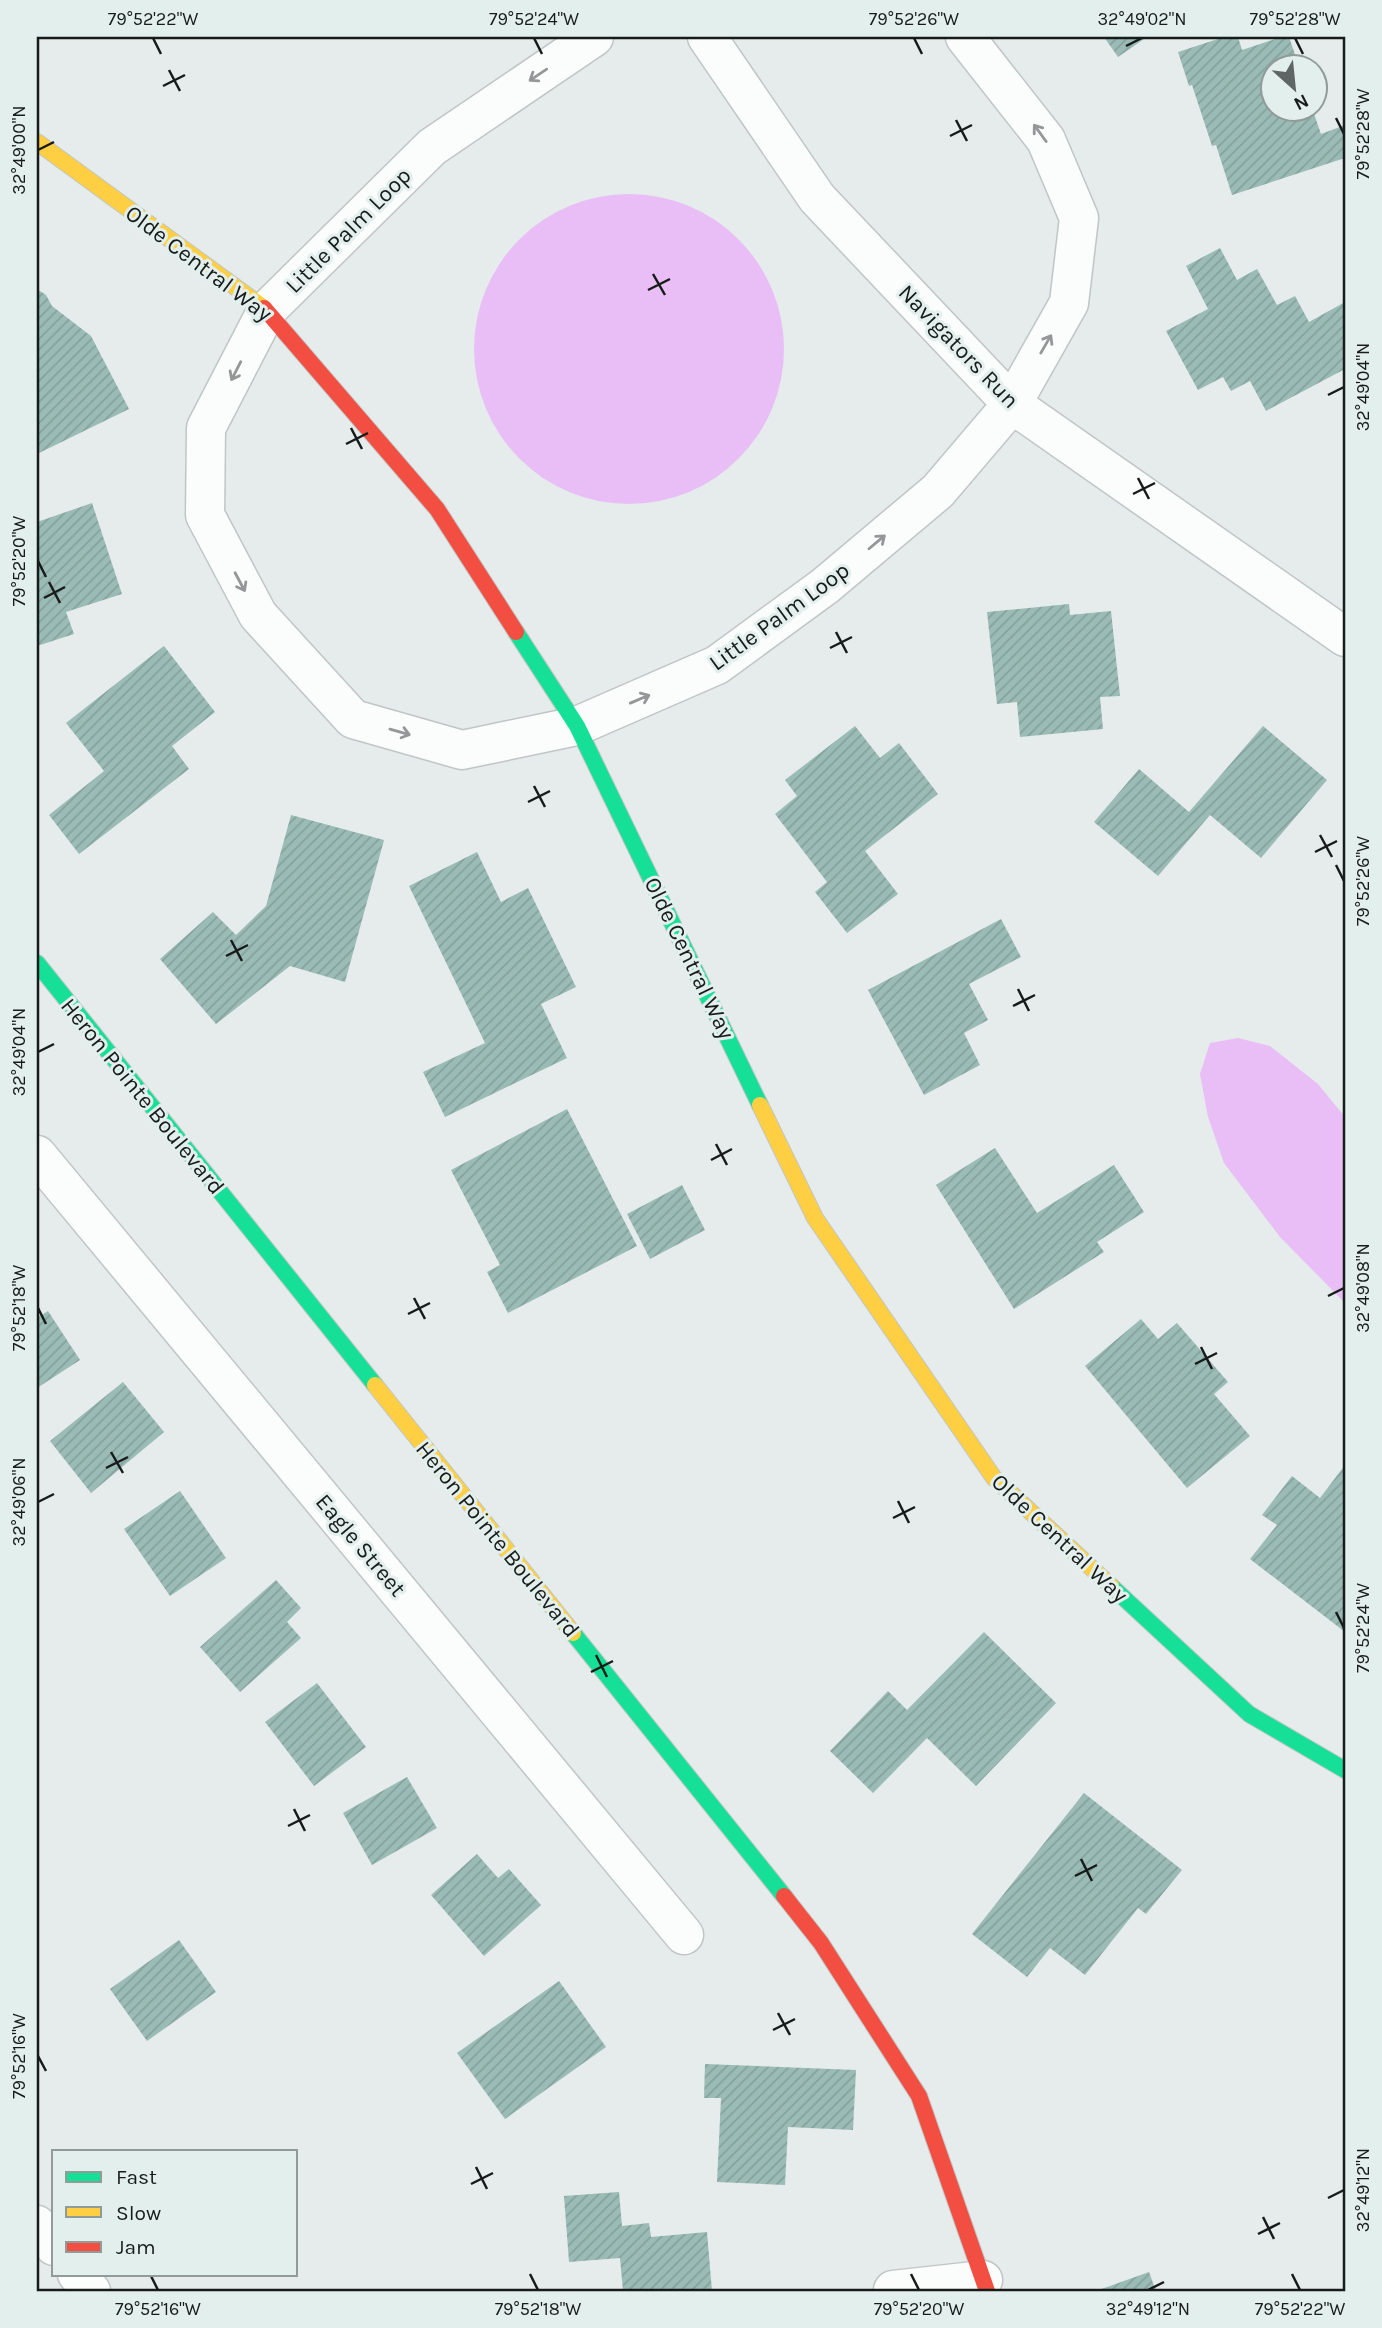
<svg xmlns="http://www.w3.org/2000/svg" width="1382" height="2328" viewBox="0 0 1382 2328" font-family="Karla,sans-serif">
  <defs>
    <pattern id="building-hatch" width="6" height="6" patternUnits="userSpaceOnUse" patternTransform="scale(1.75)"><rect width="6" height="6" fill="#9bbcb6"/><path d="M-1 1l2-2M0 6l6-6M5 7l2-2" fill="none" stroke="#85a19c"/></pattern>
  </defs>
  <rect width="100%" height="100%" fill="#e5eceb"/>
  <!-- water -->
  <g fill="#e9bef6">
    <circle cx="629" cy="349" r="155"/>
    <polygon points="1238,1038 1270,1046 1318,1084 1345,1117 1345,1303 1280,1237 1224,1163 1208,1117 1200,1074 1210,1043"/>
  </g>
  <!-- building -->
  <g fill="url(#building-hatch)">
    <polygon points="1104,37 1147,37 1118,57"/>
    <polygon points="1224,37 1238,37 1242,50 1281,37 1289,37 1299,66 1274,66 1274,108 1312,108 1321,134 1345,125 1345,158 1232,195 1216,145 1212,146 1192,85 1189,86 1178,52"/>
    <polygon points="1220,248 1237,280 1257,269 1277,305 1295,296 1309,322 1345,302 1345,369 1266,411 1250,381 1231,391 1223,377 1198,390 1166,331 1208,309 1186,266"/>
    <polygon points="37,289 46,295 52,306 91,336 129,409 37,454"/>
    <polygon points="92,503 122,594 66,612 74,634 37,646 37,522"/>
    <polygon points="1069,604 1070,615 1111,611 1120,696 1100,697 1103,729 1020,737 1017,702 997,704 987,612"/>
    <polygon points="164,646 215,712 172,746 189,769 79,854 49,815 104,771 66,723"/>
    <polygon points="855,726 880,758 899,743 938,794 865,851 898,894 847,933 815,892 827,882 775,814 797,796 785,780"/>
    <polygon points="1263,726 1327,780 1261,858 1210,815 1158,876 1094,822 1139,769 1189,812"/>
    <polygon points="291,815 384,840 345,982 290,966 216,1024 160,959 213,912 236,935 266,906"/>
    <polygon points="477,852 501,902 528,888 576,987 541,1004 567,1058 445,1117 423,1072 485,1043 409,886"/>
    <polygon points="1001,919 1021,957 969,984 988,1020 964,1033 980,1065 924,1095 868,990"/>
    <polygon points="567,1109 637,1246 508,1313 487,1272 500,1265 451,1170"/>
    <polygon points="995,1148 1037,1213 1114,1165 1144,1212 1097,1242 1104,1252 1014,1309 936,1185"/>
    <polygon points="682,1185 705,1230 650,1259 627,1214"/>
    <polygon points="48,1311 80,1360 37,1388 37,1318"/>
    <polygon points="1141,1319 1158,1339 1177,1323 1228,1382 1214,1394 1250,1436 1187,1488 1085,1366"/>
    <polygon points="123,1382 164,1432 91,1493 50,1441"/>
    <polygon points="1345,1465 1345,1632 1250,1559 1277,1525 1262,1515 1292,1476 1320,1498"/>
    <polygon points="180,1491 226,1558 170,1596 124,1529"/>
    <polygon points="276,1580 301,1608 287,1622 301,1638 240,1692 200,1647"/>
    <polygon points="984,1632 1056,1703 976,1786 927,1738 873,1793 830,1751 888,1691 907,1710"/>
    <polygon points="317,1683 366,1747 314,1786 265,1722"/>
    <polygon points="407,1777 437,1828 372,1865 343,1813"/>
    <polygon points="1084,1793 1182,1870 1146,1914 1138,1908 1085,1975 1050,1948 1027,1977 972,1934"/>
    <polygon points="477,1854 498,1878 509,1869 541,1905 484,1956 431,1895"/>
    <polygon points="179,1940 216,1992 147,2041 110,1989"/>
    <polygon points="559,1981 606,2047 505,2119 457,2053"/>
    <polygon points="705,2064 856,2070 853,2130 788,2127 785,2185 717,2182 721,2098 704,2098"/>
    <polygon points="619,2192 622,2226 649,2223 651,2237 707,2232 712,2291 623,2291 620,2258 569,2262 564,2196"/>
    <polygon points="1149,2272 1156,2291 1096,2291"/>
  </g>
  <g fill="none" stroke-linecap="round" stroke-linejoin="round">
    <!-- street casing -->
    <g stroke="#c0c6c5" stroke-width="41">
      <g id="street">
        <polyline points="594,37 432,147 267,310 206,428 205,515 258,615 353,719 462,750 577,726 717,665 825,586 938,491 1012,404 1069,303 1079,218 1046,140 965,37"/>
        <polyline points="707,37 817,198 1012,404 1345,637"/>
        <polyline points="37,1155 684,1935"/>
        <polyline points="37,2225 54,2246"/>
        <polyline points="77,2274 91,2291"/>
        <polyline points="893,2290 983,2280"/>
      </g>
    </g>
    <!-- fast casing -->
    <g stroke="#c0c6c5" stroke-width="18">
      <g id="fast">
        <polyline points="516,632 577,726 760,1105"/>
        <polyline points="37,963 375,1385"/>
        <polyline points="1111,1586 1249,1714 1345,1770"/>
        <polyline points="573,1633 784,1896"/>
      </g>
    </g>
    <!-- slow casing -->
    <g stroke="#c0c6c5" stroke-width="18">
      <g id="slow">
        <polyline points="37,142 264,308"/>
        <polyline points="760,1105 815,1218 994,1478 1111,1586"/>
        <polyline points="375,1385 573,1633"/>
      </g>
    </g>
    <!-- jam casing -->
    <g stroke="#c0c6c5" stroke-width="18">
      <g id="jam">
        <polyline points="264,308 437,509 516,632"/>
        <polyline points="784,1896 821,1943 919,2096 987,2291"/>
      </g>
    </g>
    <!-- street -->
    <use href="#street" stroke="#fbfcfc" stroke-width="38"/>
    <!-- fast -->
    <use href="#fast" stroke="#16e098" stroke-width="16"/>
    <!-- slow -->
    <use href="#slow" stroke="#ffcf43" stroke-width="16"/>
    <!-- jam -->
    <use href="#jam" stroke="#f24e42" stroke-width="16"/>
  </g>
  <!-- one-way arrows -->
  <defs><path id="oneway-shaft" d="M-6 0H5M1.5-3L5.5 0L1.5 3" fill="none" stroke-width="1.6" stroke-linecap="round" stroke-linejoin="round" transform="scale(1.75)"/></defs>
  <g stroke="#949797">
    <use href="#oneway-shaft" transform="translate(538 75) rotate(146)"/>
    <use href="#oneway-shaft" transform="translate(1040 133) rotate(-126)"/>
    <use href="#oneway-shaft" transform="translate(1046 344) rotate(-60)"/>
    <use href="#oneway-shaft" transform="translate(236 371) rotate(117)"/>
    <use href="#oneway-shaft" transform="translate(877 542) rotate(-40)"/>
    <use href="#oneway-shaft" transform="translate(240 582) rotate(62)"/>
    <use href="#oneway-shaft" transform="translate(640 699) rotate(-23)"/>
    <use href="#oneway-shaft" transform="translate(400 732) rotate(16)"/>
  </g>
  <!-- ticks -->
  <path fill="none" stroke="#171c1b" stroke-width="2.5" d="M153 38 161 54M534 38 542 54M914 38 922 54M1295 38 1303 54M1126 46 1142 38M169 70 180 91M163 86 185 75M1336 118 1344 134M956 120 967 141M950 136 972 125M38 150 54 142M653 274 665 295M648 290 670 279M1328 395 1344 387M351 428 362 449M346 444 368 433M1138 478 1149 499M1133 494 1155 483M38 561 46 577M49 582 60 603M44 598 65 587M836 632 847 653M830 648 852 637M534 786 545 807M528 802 550 791M1320 835 1332 857M1315 852 1337 841M1336 865 1344 881M231 940 242 961M226 956 248 945M1018 989 1029 1011M1013 1006 1035 995M38 1052 54 1044M716 1144 727 1165M711 1160 732 1149M1328 1296 1344 1288M414 1298 425 1319M38 1308 46 1324M408 1314 430 1303M1201 1347 1212 1369M1195 1364 1217 1353M111 1452 123 1473M106 1468 128 1457M898 1501 909 1523M38 1502 54 1494M893 1518 915 1507M1336 1612 1344 1628M596 1655 607 1677M591 1672 613 1661M294 1809 305 1831M288 1826 310 1815M1081 1859 1092 1881M1075 1876 1097 1865M778 2013 790 2035M773 2030 795 2019M38 2056 46 2071M476 2167 487 2189M471 2184 493 2173M1328 2198 1344 2190M1263 2217 1274 2239M1258 2234 1280 2223M150 2274 158 2290M530 2274 538 2290M911 2274 919 2290M1292 2274 1300 2290M1148 2290 1164 2282"/>
  <g text-anchor="middle" stroke-width="6" stroke-linejoin="round" paint-order="stroke">
    <!-- street labels -->
    <g font-size="23" fill="#171c1b" stroke="#e2efec">
      <text transform="translate(348 230) rotate(-45)" y="8">Little Palm Loop</text>
      <text transform="translate(199 263) rotate(37)" y="8">Olde Central Way</text>
      <text transform="translate(959 346) rotate(46)" y="8">Navigators Run</text>
      <text transform="translate(779 616) rotate(-36)" y="8">Little Palm Loop</text>
      <text transform="translate(690 958) rotate(64)" y="8">Olde Central Way</text>
      <text transform="translate(143 1096) rotate(51)" y="8">Heron Pointe Boulevard</text>
      <text transform="translate(1060 1538) rotate(43)" y="8">Olde Central Way</text>
      <text transform="translate(498 1539) rotate(51)" y="8">Heron Pointe Boulevard</text>
      <text transform="translate(361 1545) rotate(50)" y="8">Eagle Street</text>
    </g>
  </g>
  <!-- border -->
  <rect width="1382" height="2328" fill="none" stroke="#e2efec" stroke-width="77"/>
  <!-- legend -->
  <rect x="52" y="2150" width="245" height="126" fill="#e2efec" stroke="#919b98" stroke-width="2"/>
  <rect x="66" y="2172" width="35" height="10" fill="#16e098" stroke="#919b98" stroke-width="2"/>
  <text x="116" y="2184" font-size="21" fill="#171c1b">Fast</text>
  <rect x="66" y="2207" width="35" height="10" fill="#ffcf43" stroke="#919b98" stroke-width="2"/>
  <text x="116" y="2220" font-size="21" fill="#171c1b">Slow</text>
  <rect x="66" y="2242" width="35" height="10" fill="#f24e42" stroke="#919b98" stroke-width="2"/>
  <text x="116" y="2254" font-size="21" fill="#171c1b">Jam</text>
  <!-- north arrow -->
  <g transform="translate(1294 88) rotate(153)"><circle r="33" fill="#e2efec" stroke="#919b98" stroke-width="2"/>
  <path d="M0-5L12 26L0 18L-12 26Z" fill="#5f6564"/>
  <text y="-10" font-size="19" font-weight="bold" text-anchor="middle" fill="#171c1b">N</text>
  </g>
  <rect x="38" y="38" width="1306" height="2252" fill="none" stroke="#171c1b" stroke-width="2.5"/>
  <g font-size="18" text-anchor="middle" fill="#171c1b">
    <text x="153" y="25">79°52'22"W</text>
    <text x="534" y="25">79°52'24"W</text>
    <text x="914" y="25">79°52'26"W</text>
    <text x="1142" y="25">32°49'02"N</text>
    <text x="1295" y="25">79°52'28"W</text>
    <text transform="translate(1363 134) rotate(-90)" y="6">79°52'28"W</text>
    <text transform="translate(19 150) rotate(-90)" y="6">32°49'00"N</text>
    <text transform="translate(1363 387) rotate(-90)" y="6">32°49'04"N</text>
    <text transform="translate(19 561) rotate(-90)" y="6">79°52'20"W</text>
    <text transform="translate(1363 881) rotate(-90)" y="6">79°52'26"W</text>
    <text transform="translate(19 1052) rotate(-90)" y="6">32°49'04"N</text>
    <text transform="translate(1363 1288) rotate(-90)" y="6">32°49'08"N</text>
    <text transform="translate(19 1308) rotate(-90)" y="6">79°52'18"W</text>
    <text transform="translate(19 1502) rotate(-90)" y="6">32°49'06"N</text>
    <text transform="translate(1363 1628) rotate(-90)" y="6">79°52'24"W</text>
    <text transform="translate(19 2056) rotate(-90)" y="6">79°52'16"W</text>
    <text transform="translate(1363 2190) rotate(-90)" y="6">32°49'12"N</text>
    <text x="158" y="2315">79°52'16"W</text>
    <text x="538" y="2315">79°52'18"W</text>
    <text x="919" y="2315">79°52'20"W</text>
    <text x="1148" y="2315">32°49'12"N</text>
    <text x="1300" y="2315">79°52'22"W</text>
  </g>
</svg>
